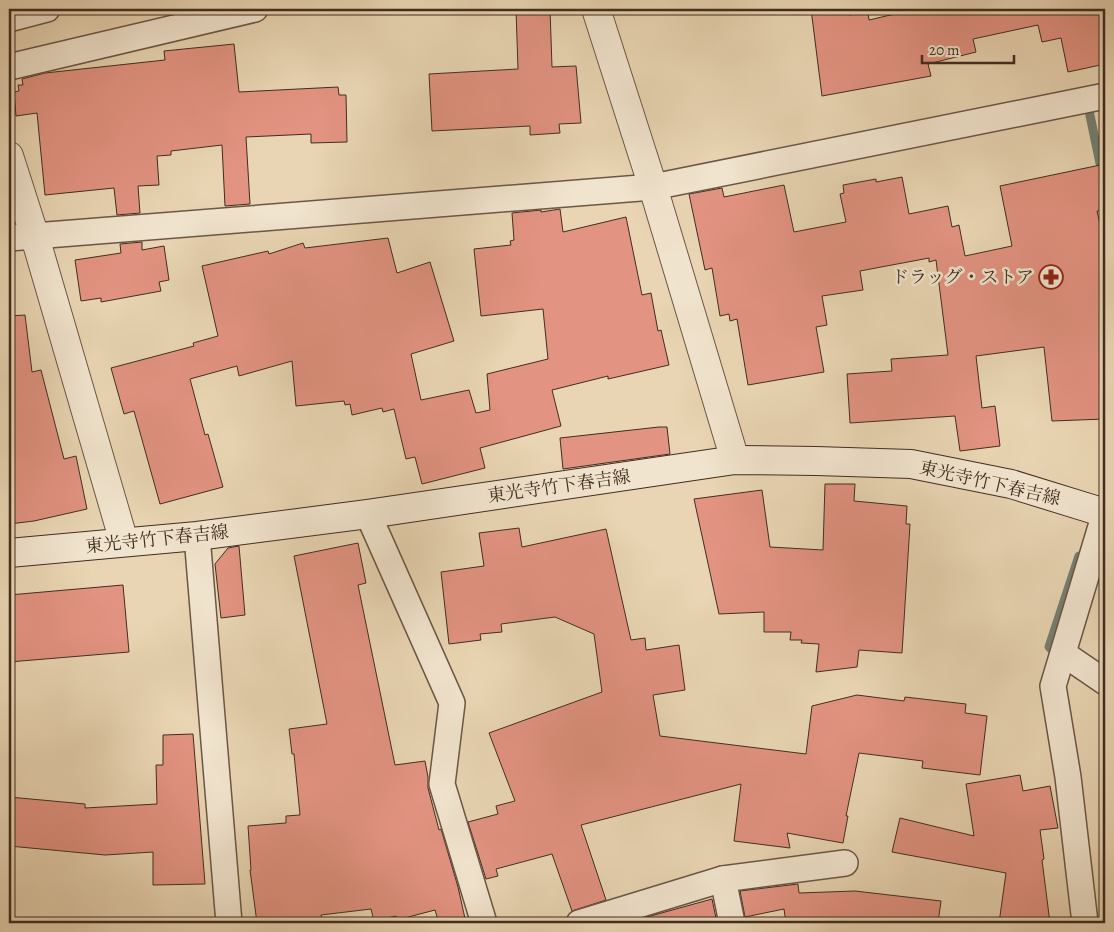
<svg xmlns="http://www.w3.org/2000/svg" width="1114" height="932" viewBox="0 0 1114 932" font-family="Alegreya,'Noto Serif JP',serif">
  <rect width="100%" height="100%" fill="#e9d5b3"/>
  <filter id="stains"><feTurbulence type="fractalNoise" baseFrequency=".004" numOctaves="4"/><feColorMatrix values="0 0 0 0 .2 0 0 0 0 .09 0 0 0 0 .02 0 0 0 .5 -.17"/></filter>
  <radialGradient id="worn" r=".72"><stop offset=".6" stop-color="#630" stop-opacity="0"/><stop offset="1" stop-color="#630" stop-opacity=".3"/></radialGradient>
  <g fill="none" stroke-linecap="round" stroke-linejoin="round">
    <!-- stream -->
    <g stroke="#758172" stroke-width="9">
      <polyline points="1088,106 1105,187"/>
      <polyline points="1059,656 1049,647 1079,556"/>
    </g>
  </g>
  <!-- building -->
  <g fill="#e29381" stroke="#412d20">
    <polygon points="516,9 550,9 552,67 576,66 581,123 559,124 560,133 530,135 530,126 432,131 429,74 518,69"/>
    <polygon points="811,9 848,9 849,15 868,12 869,20 916,9 1105,9 1105,64 1068,72 1061,38 1042,42 1038,25 973,39 976,52 928,64 931,76 822,96"/>
    <polygon points="234,44 239,92 338,87 339,95 346,95 347,142 311,143 311,134 246,137 250,204 225,206 222,145 171,151 171,155 157,156 159,185 138,186 140,213 117,215 114,188 45,195 37,113 16,116 14,92 19,91 18,85 23,85 22,79 45,73 165,60 164,51"/>
    <polygon points="1105,164 1105,210 1097,211 1105,247 1105,419 1052,421 1044,347 976,356 982,408 995,406 1000,446 960,451 955,416 850,423 847,374 892,371 891,359 948,355 936,260 929,262 929,258 860,271 863,290 822,296 827,325 816,327 824,372 748,385 737,319 730,321 729,314 720,316 712,268 705,270 689,194 722,188 724,197 784,185 794,232 846,222 840,194 844,193 843,185 876,179 876,182 902,177 909,214 948,206 952,227 959,225 965,256 1012,246 1000,186"/>
    <polygon points="560,209 563,232 626,217 642,295 651,293 658,331 661,330 669,365 608,379 608,376 552,390 561,426 480,448 485,468 422,484 415,457 406,459 394,409 383,412 382,408 352,415 350,404 345,405 344,401 296,406 292,361 239,376 237,366 190,379 205,435 208,434 223,487 160,504 134,411 124,414 111,368 194,346 193,343 218,336 202,266 268,251 269,254 303,243 305,248 388,238 397,273 430,262 454,341 411,354 421,400 469,390 476,413 490,410 487,374 548,359 543,309 481,316 474,249 511,245 510,241 514,240 512,213 541,210 541,212"/>
    <polygon points="142,242 142,250 164,246 169,280 159,282 161,291 101,302 101,298 81,301 75,260 121,253 120,244"/>
    <polygon points="25,315 32,372 41,370 64,459 76,456 87,509 34,521 9,524 9,316"/>
    <polygon points="659,427 667,427 670,454 563,469 560,438"/>
    <polygon points="825,484 855,484 854,501 907,506 906,524 910,524 902,653 859,650 857,667 816,672 819,644 801,643 802,640 790,640 791,632 764,632 764,612 719,614 694,499 762,490 770,547 823,550"/>
    <polygon points="519,528 522,547 606,529 631,640 645,638 646,650 679,645 685,690 653,695 660,736 806,754 812,706 857,695 904,701 905,697 966,704 965,713 987,716 980,775 922,768 923,761 859,753 846,816 848,816 843,843 787,833 790,848 734,841 741,784 581,825 606,900 572,911 552,854 496,869 498,876 486,879 468,822 498,814 496,806 515,801 489,733 602,692 594,634 555,617 501,624 502,632 480,634 481,640 449,644 441,572 484,566 479,533"/>
    <polygon points="358,543 366,583 358,585 395,765 425,761 428,777 428,788 439,830 441,829 458,887 466,923 439,923 435,910 397,920 396,916 374,921 371,909 321,915 322,923 257,923 250,870 251,870 248,826 286,823 286,816 300,815 294,754 292,754 289,729 327,724 294,556"/>
    <polygon points="239,546 245,615 221,618 215,564 228,548"/>
    <polygon points="123,585 129,652 9,662 9,595"/>
    <polygon points="193,734 205,884 153,885 153,852 105,855 9,846 9,797 85,804 85,808 157,804 156,765 163,765 163,735"/>
    <polygon points="1020,775 1023,791 1050,786 1058,828 1040,830 1044,859 1042,860 1050,923 999,923 1006,873 892,852 900,818 974,836 966,784"/>
    <polygon points="798,884 799,893 855,891 941,901 938,923 786,923 784,909 745,917 740,891"/>
    <polygon points="712,899 717,923 647,923 647,917"/>
  </g>
  <g fill="none" stroke-linecap="round" stroke-linejoin="round">
    <!-- minor casing -->
    <g stroke="#6b5745" stroke-width="28">
      <g id="minor">
        <polyline points="9,19 47,9"/>
        <polyline points="9,67 255,9"/>
        <polyline points="9,238 653,187 1105,96"/>
        <polyline points="368,514 452,703 442,784 484,923"/>
        <polyline points="197,536 229,923"/>
        <polyline points="1064,654 1105,682"/>
        <polyline points="723,879 732,923"/>
        <polyline points="579,923 723,879 845,863"/>
        <polyline points="1085,923 1068,777 1053,686 1105,513"/>
      </g>
    </g>
    <!-- tertiary casing -->
    <g stroke="#6b5745" stroke-width="30">
      <g id="tertiary">
        <polyline points="596,9 653,187 735,460"/>
        <polyline points="9,156 35,237 124,542"/>
      </g>
    </g>
    <!-- secondary casing -->
    <g stroke="#412d20" stroke-width="30">
      <polyline id="secondary" points="9,553 197,536 368,514 735,460 816,461 911,464 1011,484 1105,513"/>
    </g>
    <!-- minor -->
    <use href="#minor" stroke="#f1e4ce" stroke-width="25"/>
    <!-- tertiary -->
    <use href="#tertiary" stroke="#f1e4ce" stroke-width="28"/>
    <!-- secondary -->
    <use href="#secondary" stroke="#f1e4ce" stroke-width="28"/>
  </g>
  <!-- icons -->
  <defs>
    <g id="pharmacy-ring" transform="scale(1.25)"><circle r="9.5" fill="#f1e4ce" stroke="#8f2418" stroke-width="1.5"/><path d="M-2-6h4v4h4v4h-4v4h-4v-4h-4v-4h4Z" fill="#8f2418"/></g>
  </defs>
  <g fill-rule="evenodd">
    <use href="#pharmacy-ring" x="1051" y="277"/>
  </g>
  <g text-anchor="middle" stroke-width="5" stroke-linejoin="round" paint-order="stroke">
    <!-- poi labels -->
    <g font-size="18" fill="#412d20" stroke="#f1e4ce" text-anchor="end">
      <text x="1034" y="283">ドラッグ・ストア</text>
    </g>
    <!-- street labels -->
    <g font-size="18" fill="#412d20" stroke="#f1e4ce">
      <text transform="translate(990 483) rotate(13)" y="6">東光寺竹下春吉線</text>
      <text transform="translate(559 486) rotate(-8)" y="6">東光寺竹下春吉線</text>
      <text transform="translate(157 539) rotate(-6)" y="6">東光寺竹下春吉線</text>
    </g>
  </g>
  <!-- margin -->
  <rect width="1114" height="932" fill="none" stroke="#e9d5b3" stroke-width="30"/>
  <rect x="10" y="10" width="1094" height="912" fill="none" stroke="#412d20" stroke-width="2.5"/>
  <rect x="15" y="15" width="1084" height="902" fill="none" stroke="#412d20"/>
  <!-- scale -->
  <path d="M922 55v8h92v-8" fill="none" stroke="#412d20" stroke-width="2.5"/>
  <text x="929" y="55" font-size="15" fill="#412d20" stroke="#f1e4ce" stroke-width="4" paint-order="stroke">20 m</text>
  <rect width="100%" height="100%" filter="url(#stains)"/>
  <rect width="100%" height="100%" fill="url(#worn)"/>
</svg>
